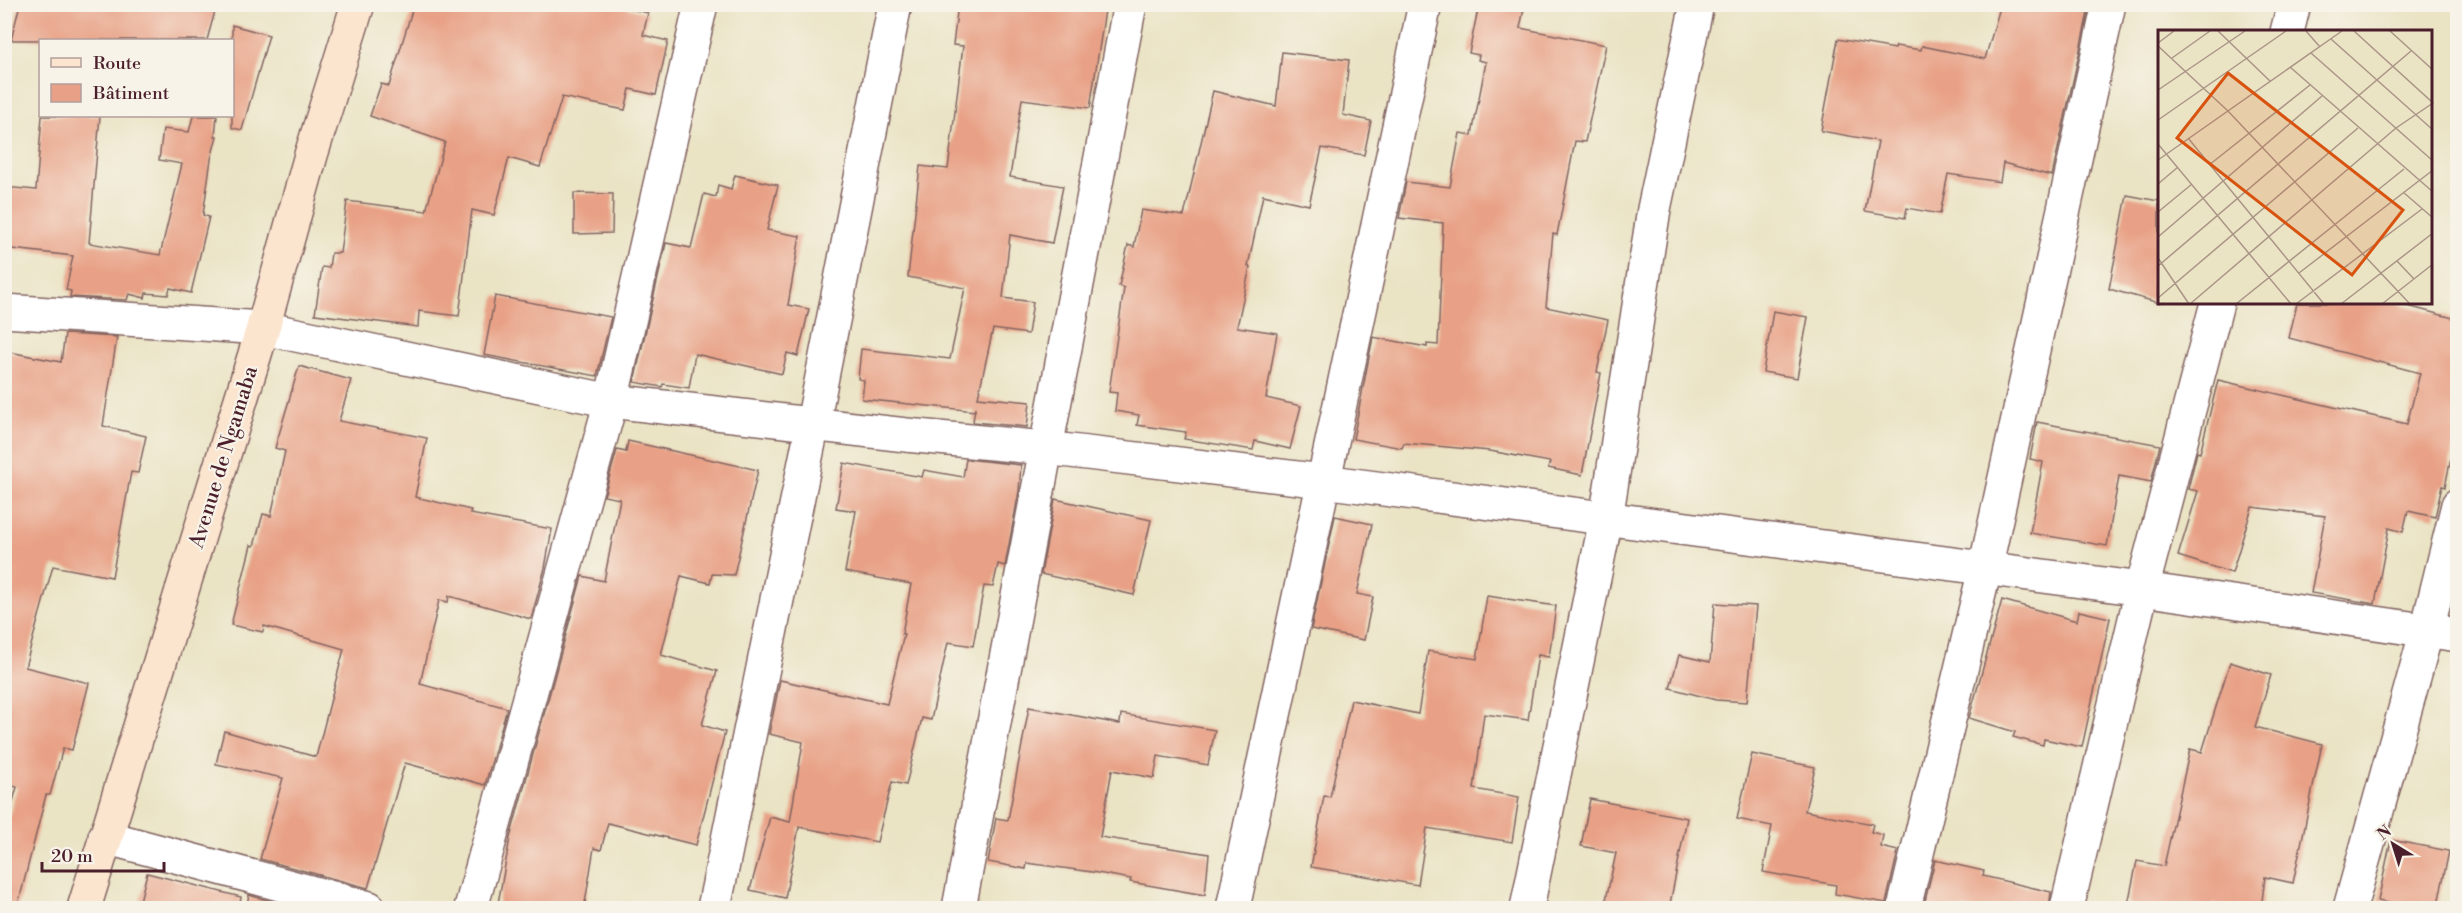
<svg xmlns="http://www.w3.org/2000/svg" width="2462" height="913" viewBox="0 0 2462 913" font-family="'Libre Bodoni',serif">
  <rect width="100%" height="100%" fill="#f7f3e8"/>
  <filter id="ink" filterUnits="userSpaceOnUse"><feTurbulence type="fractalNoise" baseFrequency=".0167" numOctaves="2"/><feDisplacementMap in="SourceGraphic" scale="12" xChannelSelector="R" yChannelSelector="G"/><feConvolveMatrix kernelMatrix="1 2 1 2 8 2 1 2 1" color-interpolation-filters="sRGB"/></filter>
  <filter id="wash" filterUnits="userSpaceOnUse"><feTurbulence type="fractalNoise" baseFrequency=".008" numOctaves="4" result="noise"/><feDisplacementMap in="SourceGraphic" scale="24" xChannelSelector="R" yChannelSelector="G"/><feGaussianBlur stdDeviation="1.35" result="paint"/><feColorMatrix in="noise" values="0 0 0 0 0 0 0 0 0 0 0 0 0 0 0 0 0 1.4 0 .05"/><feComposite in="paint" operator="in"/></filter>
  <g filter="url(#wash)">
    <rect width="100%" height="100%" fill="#eae3c4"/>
    <g id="blocks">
      <!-- building -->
      <g fill="#e8a186">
        <polygon points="20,4 217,4 207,40 11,40"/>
        <polygon points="414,4 611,4 648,13 643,35 668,41 656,95 630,89 625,110 562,97 540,167 509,158 494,215 472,210 459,316 419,311 418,327 315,314 322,267 329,268 331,253 340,253 347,201 426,211 445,142 370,116 381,84 389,86"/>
        <polygon points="958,4 1106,4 1090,108 1022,99 1010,177 1063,186 1052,243 1010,235 1003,298 1033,302 1028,334 993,329 978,397 1030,402 1027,427 973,422 975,408 975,411 862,399 864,380 858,379 861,349 950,359 965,288 908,277 920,166 948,169 963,46 953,45"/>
        <polygon points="1479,4 1525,4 1520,28 1606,45 1585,142 1575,141 1557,235 1553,234 1546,307 1608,320 1597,372 1601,373 1582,475 1548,468 1550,462 1490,451 1404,443 1402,448 1353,439 1373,337 1427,347 1427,344 1438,345 1443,223 1399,218 1406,182 1450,187 1460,133 1472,135 1486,62 1478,60 1479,55 1469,53"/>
        <polygon points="2001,4 2060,4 2088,13 2052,176 2003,163 2000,182 1948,174 1940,214 1907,208 1905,218 1865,211 1878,141 1821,131 1838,39 1895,49 1896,46 1921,50 1922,46 1985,59"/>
        <polygon points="232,25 269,35 242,130 232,128"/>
        <polygon points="1282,52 1349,60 1343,115 1371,121 1364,155 1322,148 1309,205 1263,195 1248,266 1250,267 1237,327 1277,333 1266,398 1301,406 1290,449 1255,441 1253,450 1184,439 1186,432 1137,425 1139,415 1115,411 1117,393 1109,392 1124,288 1119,286 1128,245 1134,247 1141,210 1184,216 1213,91 1276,106"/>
        <polygon points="42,116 100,116 89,243 160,255 182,164 159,160 163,129 189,132 193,116 217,116 215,136 217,136 211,159 203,215 209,217 191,293 170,288 168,295 146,293 145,298 129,294 127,300 70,297 71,291 66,290 73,256 4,248 4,187 36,190"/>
        <polygon points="735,175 778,185 767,230 800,236 788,305 809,309 798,356 787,353 782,374 695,354 689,388 663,384 662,387 634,382 666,243 691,248 704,194 716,197 718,185 731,189"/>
        <polygon points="574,193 613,194 612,233 574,234"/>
        <polygon points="2127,195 2159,201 2159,303 2109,289"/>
        <polygon points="495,296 611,317 597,376 484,355"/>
        <polygon points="2297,303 2396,303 2457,319 2457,429 2445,487 2442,486 2435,517 2408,511 2403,532 2389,528 2375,604 2311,593 2325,516 2252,507 2232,573 2178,556 2198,491 2188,489 2197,452 2200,453 2218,380 2407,424 2420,373 2289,338"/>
        <polygon points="1773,311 1808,317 1797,378 1763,372"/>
        <polygon points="65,334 117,337 103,426 146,436 138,473 131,472 112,577 53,566 25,667 89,683 72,750 63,748 50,795 46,795 17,909 4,909 4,834 17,787 4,784 4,351 61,362"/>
        <polygon points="299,366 351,380 339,421 427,438 415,497 471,510 470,514 552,529 545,568 531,619 449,596 448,602 439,600 420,684 507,708 485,785 405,763 368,888 260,859 283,778 216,764 224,731 316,757 344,649 264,626 263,632 231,625 251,545 254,546 263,514 271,516 285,451 275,448"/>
        <polygon points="2037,422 2160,445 2151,482 2119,476 2107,546 2030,533 2043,462 2030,459"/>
        <polygon points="628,441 758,470 734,575 712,574 710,583 681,576 661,655 717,671 702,725 725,732 696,845 608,823 601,850 594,848 584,909 497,909 510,838 582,576 604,581 620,499 604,496 617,450 626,452"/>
        <polygon points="966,459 1021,465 1019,491 1005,566 998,564 993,587 984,586 973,646 948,642 931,720 922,718 906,785 892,782 877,842 799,827 785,898 750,890 770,817 790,822 803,742 769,734 780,680 887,704 904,634 902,634 911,584 845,572 856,511 836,508 844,463 922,477 924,470 963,477"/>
        <polygon points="1055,499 1151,520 1134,595 1041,574"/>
        <polygon points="1335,516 1372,524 1357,594 1373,597 1364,640 1311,629"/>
        <polygon points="1487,596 1556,606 1549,657 1538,655 1528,720 1484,714 1474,789 1519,797 1512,842 1427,828 1418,885 1311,867 1324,796 1330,797 1351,700 1418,714 1428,651 1477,659"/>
        <polygon points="2002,600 2077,621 2079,611 2110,618 2082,747 2044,739 2043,745 2013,737 2015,732 1969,718"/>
        <polygon points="1715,603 1756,606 1747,702 1716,700 1670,688 1679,655 1710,662"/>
        <polygon points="2230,662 2271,675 2255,727 2322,744 2293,883 2265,877 2261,909 2213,904 2212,909 2131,909 2132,904 2128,904 2137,861 2164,866 2190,749 2202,752"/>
        <polygon points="1029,707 1120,724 1121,714 1215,730 1208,765 1158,756 1154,778 1112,770 1100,837 1209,854 1205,895 1130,882 1131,879 1092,872 1027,863 1026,869 988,862 996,818 1008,820"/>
        <polygon points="1752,754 1815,767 1805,811 1873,824 1871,832 1883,835 1881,847 1898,851 1886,903 1835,894 1836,885 1763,872 1772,826 1737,819"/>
        <polygon points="1590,799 1687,818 1669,909 1604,909 1616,853 1581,846"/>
        <polygon points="2391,840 2449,851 2437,909 2419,909 2378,901"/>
        <polygon points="1935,860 1984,871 1983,876 2051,892 2049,909 1923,909"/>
        <polygon points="147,873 241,897 239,909 138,909"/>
        <polygon points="249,895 299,909 246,909"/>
      </g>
    </g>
  </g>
  <g filter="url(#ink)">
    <use href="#blocks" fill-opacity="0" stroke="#826461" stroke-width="1.5"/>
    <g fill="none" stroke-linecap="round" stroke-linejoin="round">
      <!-- street casing -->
      <g stroke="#826461" stroke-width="36">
        <g id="street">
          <polyline points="2287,32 2294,4"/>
          <polyline points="4,311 263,328 611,401 906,435 1045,448 1323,481 2142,589 2458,635"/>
          <polyline points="105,837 369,908"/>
          <polyline points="471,908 611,401 701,4"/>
          <polyline points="714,908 813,423 895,4"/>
          <polyline points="959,908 1130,4"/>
          <polyline points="1233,908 1425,4"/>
          <polyline points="1527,908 1606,519 1654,209 1697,4"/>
          <polyline points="1904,908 1985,569 2109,4"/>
          <polyline points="2067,908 2142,589 2217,303"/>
          <polyline points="2350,908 2427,630 2458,505"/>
        </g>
      </g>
      <!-- secondary casing -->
      <g stroke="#826461" stroke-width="36">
        <polyline id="secondary" points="84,908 263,328 311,155 358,4"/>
      </g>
      <!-- street -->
      <use href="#street" stroke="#fff" stroke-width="33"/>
      <!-- secondary -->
      <use href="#secondary" stroke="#fbe5cf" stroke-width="33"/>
    </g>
  </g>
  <g text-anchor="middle" stroke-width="4.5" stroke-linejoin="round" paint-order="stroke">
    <!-- street labels -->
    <g font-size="21" fill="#4a1f2b" stroke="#f7f3e8">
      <text transform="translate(223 457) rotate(-73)" y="7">Avenue de Ngamaba</text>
    </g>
  </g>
  <!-- overview -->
  <g transform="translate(2158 30)">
    <rect width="274" height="274" fill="#eae3c4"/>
    <path fill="none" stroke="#aa9587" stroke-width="1.5" d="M60 1 112 51M148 1 162 17M232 1 275 40M173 9 275 100M0 13 16 1M0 16 70 81 252 274M153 23 275 131M14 28 52 1M132 37 275 162M0 60 87 1M0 90 128 1M30 108 166 274M0 114 133 274M0 130 184 1M51 135 152 55M0 154 20 137M245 162 275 188M0 182 34 154M0 207 164 66M0 228 31 274M239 231 256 249M0 236 253 21M141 243 275 140M0 268 200 98M32 274 238 98 275 73 196 1M78 274 246 139M138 274 264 179M183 274 275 203M224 274 275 234"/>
    <path fill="#d8530f" fill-opacity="0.15" stroke="#d8530f" stroke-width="3" d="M70 43 245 180 194 245 19 108Z"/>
    <rect width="274" height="274" fill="none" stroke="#4a1f2b" stroke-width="3"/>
  </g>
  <!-- margin -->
  <rect width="2462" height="913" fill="none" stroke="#f7f3e8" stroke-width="24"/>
  <!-- legend -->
  <rect x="39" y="39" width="195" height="78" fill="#f7f3e8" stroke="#b29e9c" stroke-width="1.5"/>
  <rect x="51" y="58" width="30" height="9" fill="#fbe5cf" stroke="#b29e9c" stroke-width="1.5"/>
  <text x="93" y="69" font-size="18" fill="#4a1f2b">Route</text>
  <rect x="51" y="84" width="30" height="18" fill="#e8a186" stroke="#b29e9c" stroke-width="1.5"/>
  <text x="93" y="99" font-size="18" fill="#4a1f2b">Bâtiment</text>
  <!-- north arrow -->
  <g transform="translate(2393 844) rotate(322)" stroke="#f7f3e8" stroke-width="4.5" paint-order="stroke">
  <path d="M0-4.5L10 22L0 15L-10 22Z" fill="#4a1f2b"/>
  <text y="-9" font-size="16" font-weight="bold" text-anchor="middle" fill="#4a1f2b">N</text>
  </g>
  <!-- scale -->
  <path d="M42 862v9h122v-9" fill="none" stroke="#4a1f2b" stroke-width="3"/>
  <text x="51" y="862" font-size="18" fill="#4a1f2b" stroke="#f7f3e8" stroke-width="4.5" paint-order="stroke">20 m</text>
</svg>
